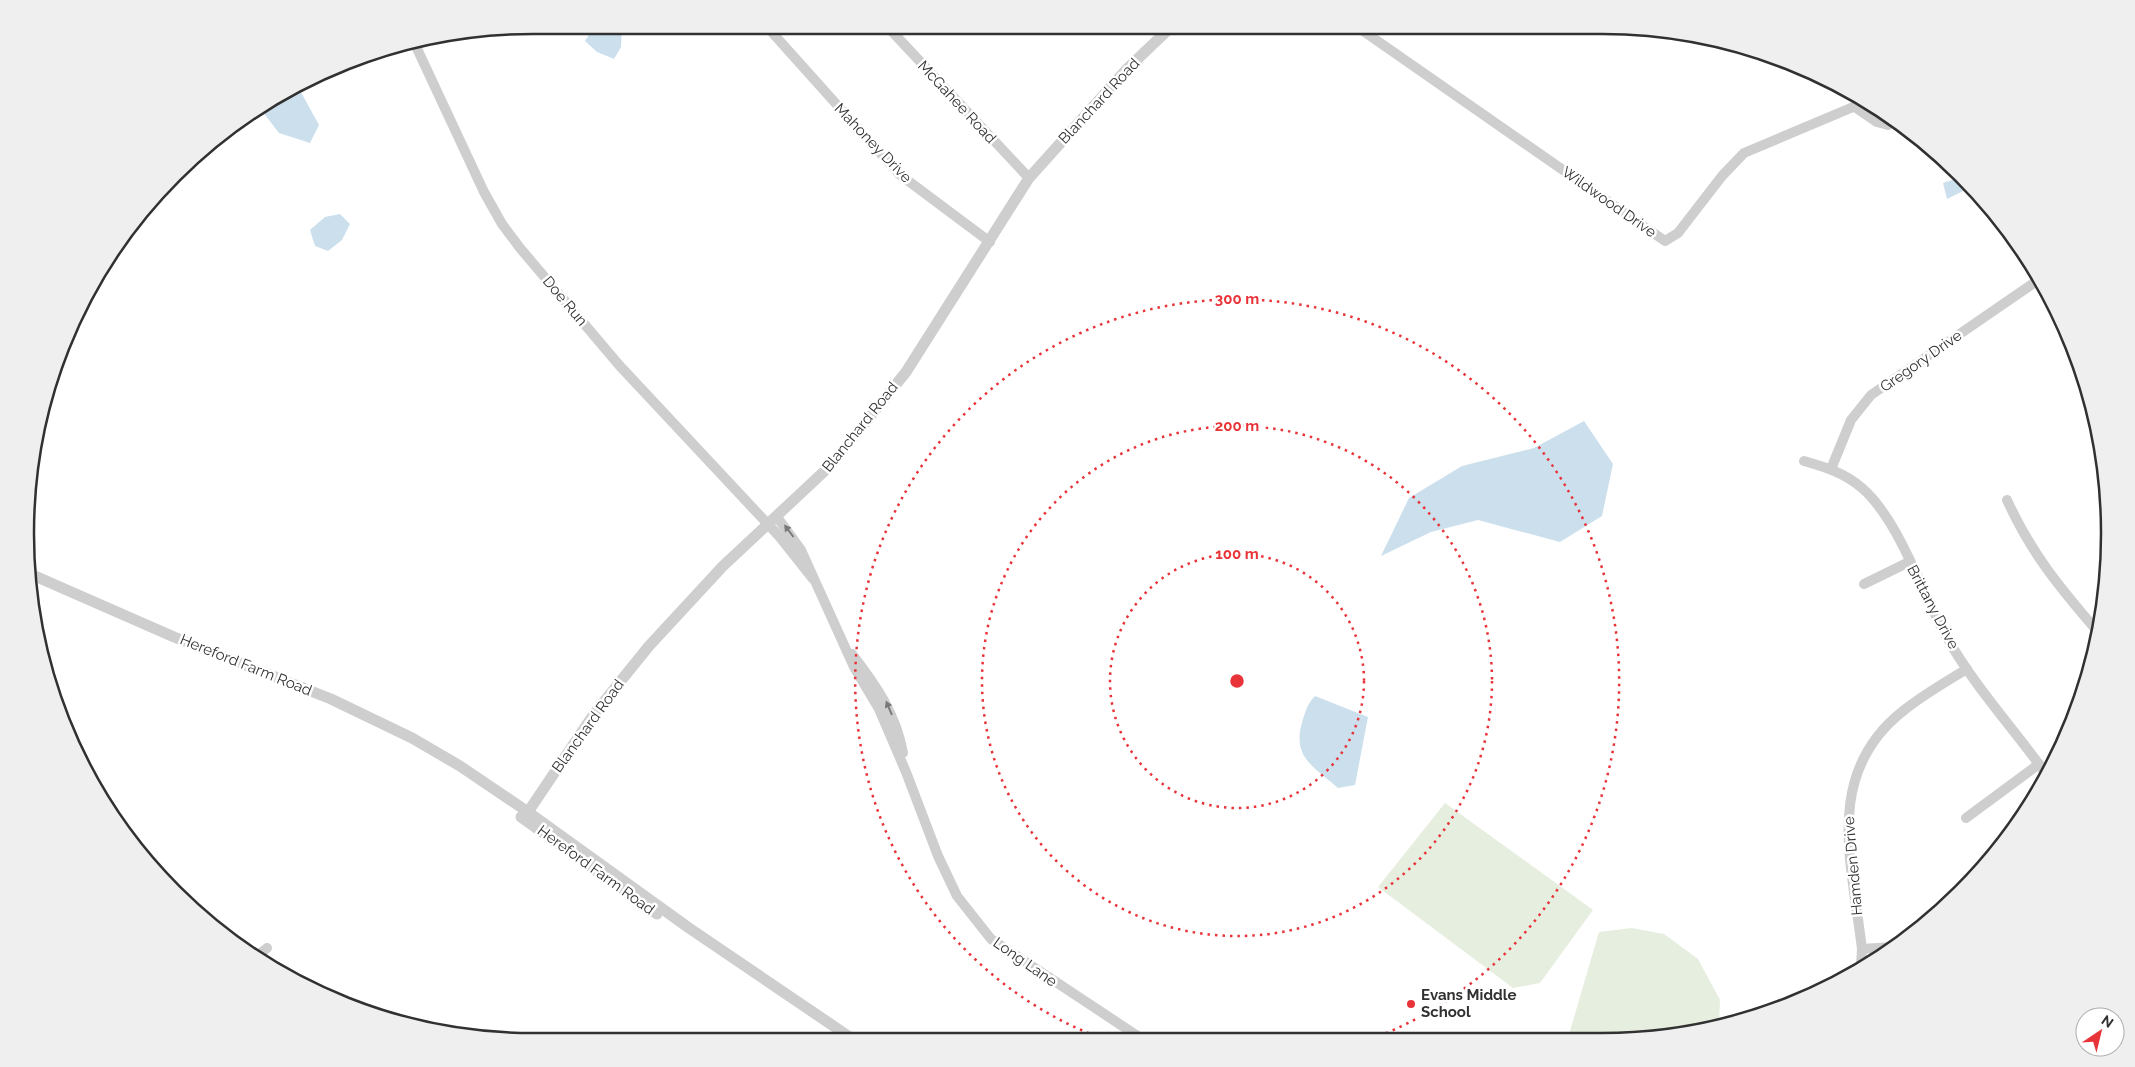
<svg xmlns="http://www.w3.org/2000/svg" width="2135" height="1067" viewBox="0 0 2135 1067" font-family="Raleway,sans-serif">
  <rect width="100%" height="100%" fill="#fff"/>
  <!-- pitch -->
  <g fill="#e6eedf">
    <polygon points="1445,803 1593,910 1540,983 1513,988 1378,887"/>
    <polygon points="1632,928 1664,934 1698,959 1720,1000 1719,1024 1668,1038 1568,1038 1599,932"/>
  </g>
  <!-- water -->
  <g fill="#ccdfed">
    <polygon points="595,25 622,25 621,47 614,59 597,52 585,41"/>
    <polygon points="297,85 319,125 310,143 279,133 259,107 280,93"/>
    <polygon points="1949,165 1971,187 1947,199 1943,183 1955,179"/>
    <polygon points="340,214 350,224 342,240 328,251 315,246 310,230 325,217"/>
    <polygon points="1584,421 1613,464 1602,516 1560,542 1478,520 1431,532 1381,556 1409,498 1462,466 1534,448"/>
    <path d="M1315 696 1368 717 1355 785 1338 788C1312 765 1291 757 1303 719 1306 710 1308 703 1315 696Z"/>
  </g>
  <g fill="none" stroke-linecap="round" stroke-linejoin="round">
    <!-- minor -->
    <g stroke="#cecece" stroke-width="10">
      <polyline points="886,25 1029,178"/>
      <polyline points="1356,26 1665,241 1678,233 1722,176 1744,153 1865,102"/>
      <polyline points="769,29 899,174 990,242"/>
      <polyline points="413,40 484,192 502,224 520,248 619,365 778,535 813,579"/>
      <polyline points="1855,107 1877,122 1888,125 1894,120"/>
      <path d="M1804 461C1825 467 1845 473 1862 488 1899 520 1922 593 1946 636 1974 686 2014 729 2047 775"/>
      <polyline points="1831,469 1851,420 1871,395 2041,278"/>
      <path d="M2007 500C2031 553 2060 588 2098 632"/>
      <polyline points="777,517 801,550 854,667 879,709 906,772 938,856 957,896 991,939 1142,1039"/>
      <polyline points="1864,584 1909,562"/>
      <path d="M852 654C876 685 896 714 903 753"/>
      <polyline points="1966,818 2039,764"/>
      <polyline points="1862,949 1893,947"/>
      <polyline points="255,958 267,948"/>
      <path d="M1861 966 1862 949C1852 863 1823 774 1903 711 1923 695 1945 682 1967 669"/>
    </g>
    <!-- tertiary -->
    <g stroke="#cecece" stroke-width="11">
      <polyline points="28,573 174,637 331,699 412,738 460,766 528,812 689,928 854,1040"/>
      <polyline points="528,812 594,714 649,646 723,566 831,465 906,372 1029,178 1127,69 1172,26"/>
      <polyline points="521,817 657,914"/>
    </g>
  </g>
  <!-- one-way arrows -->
  <defs><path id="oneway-solid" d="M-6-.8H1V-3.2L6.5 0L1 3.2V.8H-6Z" transform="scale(1.25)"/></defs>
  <g fill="#787878">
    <use href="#oneway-solid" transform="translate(789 531) rotate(-127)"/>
    <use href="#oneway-solid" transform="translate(889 708) rotate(-113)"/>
  </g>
  <!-- distance rings -->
  <g fill="none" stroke="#e83339" stroke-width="2.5" stroke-dasharray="2.5 5">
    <circle cx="1237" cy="681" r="127"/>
    <circle cx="1237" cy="681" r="255"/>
    <path d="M1103 1039A382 382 0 1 1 1374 1038"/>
  </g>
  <!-- markers -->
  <circle fill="#e83339" stroke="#fff" stroke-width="2" cx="1411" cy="1004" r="5"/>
  <g text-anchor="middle" stroke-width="5" stroke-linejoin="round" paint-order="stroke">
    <!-- street labels -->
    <g font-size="15" fill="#313131" stroke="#fff">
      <text transform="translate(1099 101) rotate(-47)" y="5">Blanchard Road</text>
      <text transform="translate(957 102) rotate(47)" y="5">McGahee Road</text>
      <text transform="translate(873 143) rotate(46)" y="5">Mahoney Drive</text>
      <text transform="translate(1609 202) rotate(35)" y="5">Wildwood Drive</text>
      <text transform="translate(565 301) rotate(50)" y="5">Doe Run</text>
      <text transform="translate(1921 361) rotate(-35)" y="5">Gregory Drive</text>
      <text transform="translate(860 427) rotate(-51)" y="5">Blanchard Road</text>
      <text transform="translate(1933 607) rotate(62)" y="5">Brittany Drive</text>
      <text transform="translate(246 665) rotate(22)" y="5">Hereford Farm Road</text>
      <text transform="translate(588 726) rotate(-54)" y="5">Blanchard Road</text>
      <text transform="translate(1853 866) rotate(-95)" y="5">Hamden Drive</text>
      <text transform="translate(596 870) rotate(36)" y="5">Hereford Farm Road</text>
      <text transform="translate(1025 962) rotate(35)" y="5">Long Lane</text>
    </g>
    <!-- poi labels -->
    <g font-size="15" font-weight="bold" fill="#313131" stroke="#fff" text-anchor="start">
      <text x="1421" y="1000">Evans Middle<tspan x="1421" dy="17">School</tspan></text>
    </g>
  </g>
  <!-- crop -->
  <path d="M0 0H2135V1067H0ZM533 34H1602A499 499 0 0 1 2101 533V534A499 499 0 0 1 1602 1033H533A499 499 0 0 1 34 534V533A499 499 0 0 1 533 34Z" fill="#efefef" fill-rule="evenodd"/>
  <path fill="none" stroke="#313131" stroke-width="2.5" d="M533 34H1602A499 499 0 0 1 2101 533V534A499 499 0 0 1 1602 1033H533A499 499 0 0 1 34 534V533A499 499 0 0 1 533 34Z"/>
  <circle cx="1237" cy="681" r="8" fill="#e83339" stroke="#fff" stroke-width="2.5"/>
  <g font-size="15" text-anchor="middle" font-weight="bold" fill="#e83339" stroke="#fff" stroke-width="5" stroke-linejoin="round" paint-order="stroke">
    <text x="1237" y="304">300 m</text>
    <text x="1237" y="431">200 m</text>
    <text x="1237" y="559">100 m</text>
  </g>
  <!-- north arrow -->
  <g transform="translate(2100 1032) rotate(35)"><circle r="24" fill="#ffffff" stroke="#adadad"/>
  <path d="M0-4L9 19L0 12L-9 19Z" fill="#e83339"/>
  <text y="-8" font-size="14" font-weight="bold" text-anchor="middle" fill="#313131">N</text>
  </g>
</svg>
